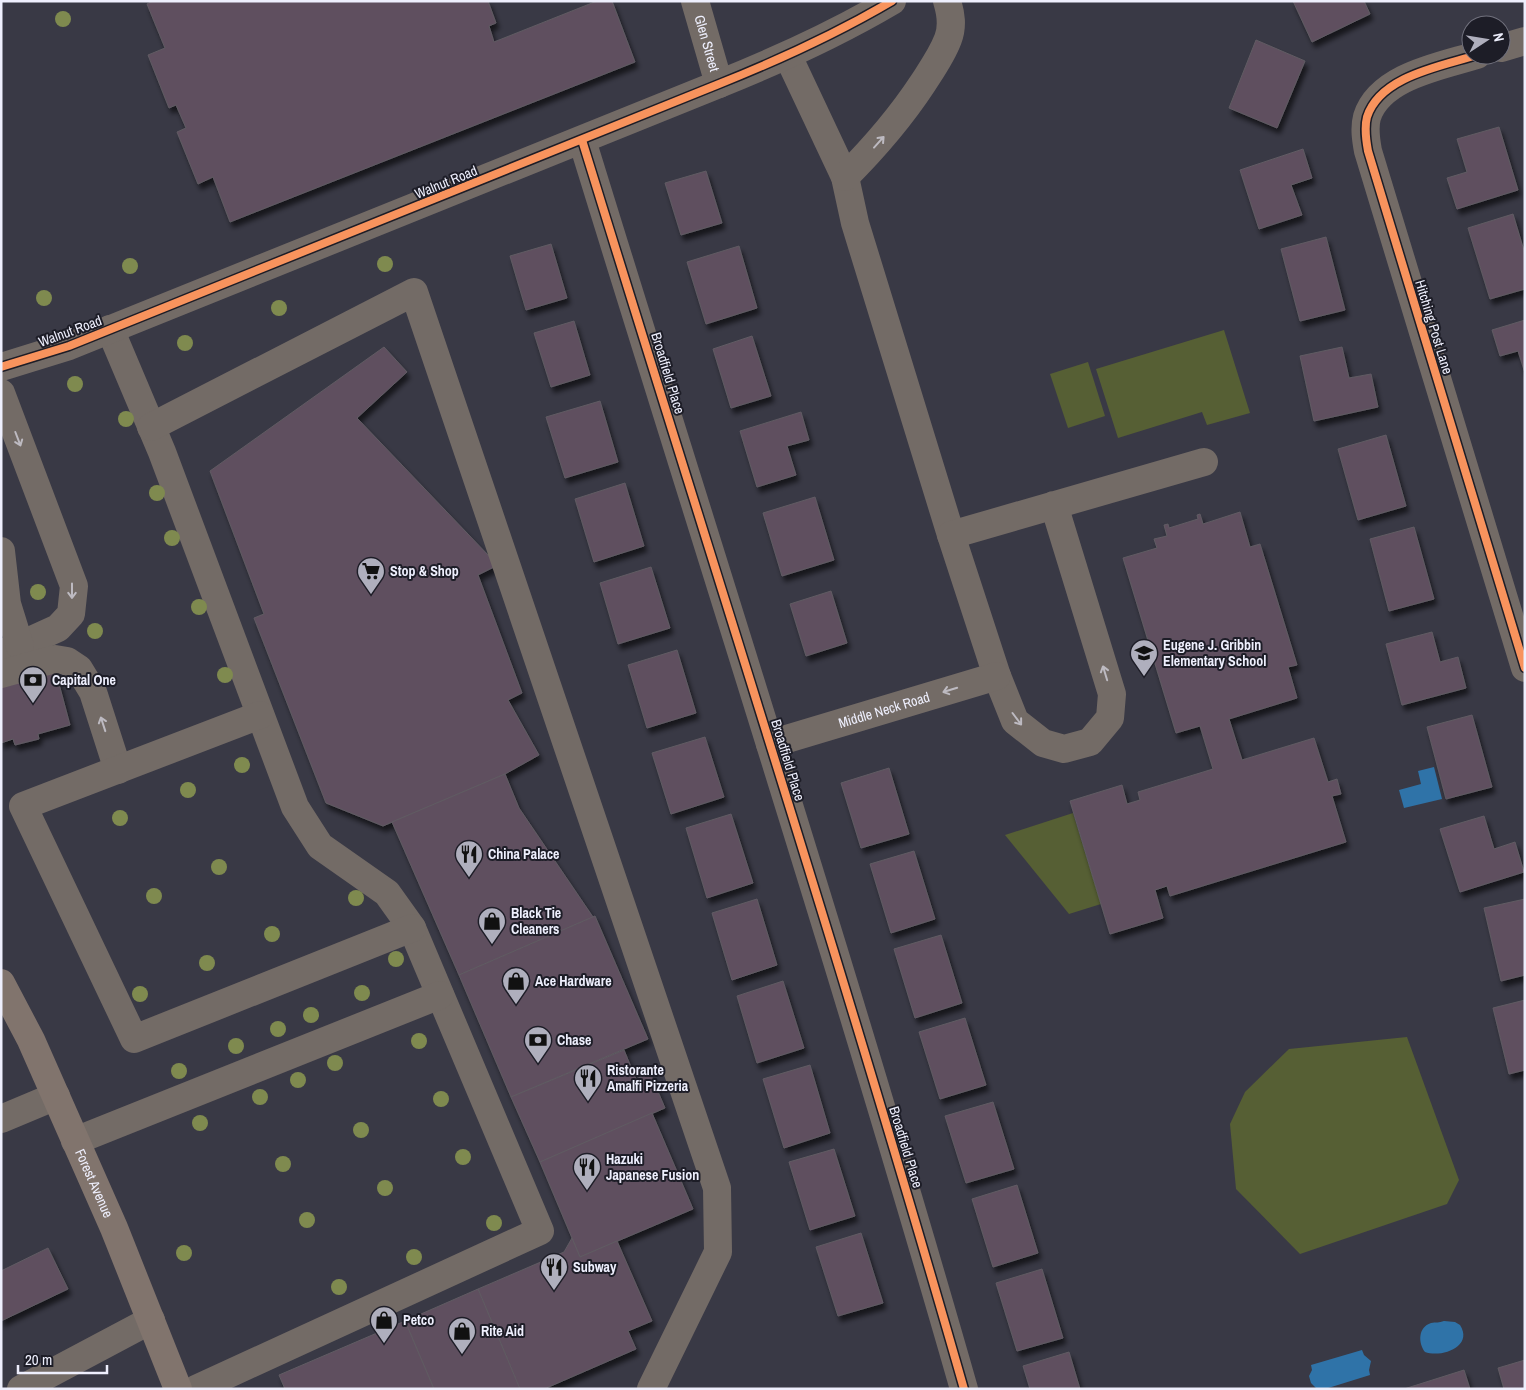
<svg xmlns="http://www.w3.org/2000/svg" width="1526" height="1390" viewBox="0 0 1526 1390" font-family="'Archivo Narrow',sans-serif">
  <defs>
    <filter id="shadow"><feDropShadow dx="3" dy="5.5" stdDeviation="2.5" flood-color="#0009"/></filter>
  </defs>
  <rect width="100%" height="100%" fill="#393945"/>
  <!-- green -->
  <g fill="#565f34">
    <polygon points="1224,330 1250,413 1207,425 1202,412 1118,438 1096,369"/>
    <polygon points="1088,362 1105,416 1068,428 1050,374"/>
    <polygon points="1073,813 1101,904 1069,914 1005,835"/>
    <polygon points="1407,1037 1459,1180 1447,1204 1300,1254 1236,1189 1230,1124 1245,1092 1289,1049"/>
  </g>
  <!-- water -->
  <g fill="#2f73a8">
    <polygon points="1434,767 1442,799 1404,808 1399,790 1421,784 1418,771"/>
    <path d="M1444 1321 1455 1322 1460 1325C1474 1347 1441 1358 1425 1352 1418 1343 1418 1327 1431 1323 1436 1322 1439 1323 1444 1321Z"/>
    <polygon points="1362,1350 1364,1355 1371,1361 1369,1370 1370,1375 1325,1389 1317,1389 1311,1383 1309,1376 1312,1370 1311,1365"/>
  </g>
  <!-- building -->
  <g fill="#5f505e" stroke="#605b63" filter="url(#shadow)">
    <polygon points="153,1 488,1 496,23 489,26 494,42 597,1 612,1 635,62 230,222 213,177 198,184 177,132 186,128 176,105 169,108 148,55 165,48 147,4"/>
    <polygon points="1293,1 1364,1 1370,14 1312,42"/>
    <polygon points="1256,40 1305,61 1277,128 1229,108"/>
    <polygon points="1499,127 1518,190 1457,209 1447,178 1467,172 1457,139"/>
    <polygon points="1303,149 1312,178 1291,185 1302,215 1259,229 1240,170"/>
    <polygon points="706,171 722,223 681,235 665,183"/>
    <polygon points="1513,214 1525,254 1525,289 1490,299 1468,228"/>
    <polygon points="1326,237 1345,310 1300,321 1281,249"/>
    <polygon points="551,244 567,298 526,310 510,256"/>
    <polygon points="739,246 757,308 706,324 687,262"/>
    <polygon points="1525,320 1525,373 1518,351 1500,356 1492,330"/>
    <polygon points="574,321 590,375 551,387 534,333"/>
    <polygon points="752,336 771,396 731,408 713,349"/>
    <polygon points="384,347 407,372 357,418 489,556 494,567 478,575 522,693 508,700 539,755 505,774 383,826 326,803 254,618 264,614 210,471"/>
    <polygon points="1342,347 1349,378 1371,374 1378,407 1314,421 1300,356"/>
    <polygon points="600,401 618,462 565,478 546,417"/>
    <polygon points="801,412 809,440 787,446 796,475 757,487 740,431"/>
    <polygon points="1386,435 1406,506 1358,520 1338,449"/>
    <polygon points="625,483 644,546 594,562 575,499"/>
    <polygon points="815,497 834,560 782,576 763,513"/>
    <polygon points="1240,512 1250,547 1260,544 1297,665 1288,667 1297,698 1229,719 1242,760 1314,738 1328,782 1337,779 1341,794 1332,796 1346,842 1170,896 1167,886 1155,890 1163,918 1110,934 1070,801 1122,785 1127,804 1140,800 1138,792 1213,769 1200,726 1176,733 1123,558 1157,548 1154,539 1167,536 1164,525 1168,524 1169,528 1198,519 1197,515 1200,514 1203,524"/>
    <polygon points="1414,527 1434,599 1389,611 1370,539"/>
    <polygon points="651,567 670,628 618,644 600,583"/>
    <polygon points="831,591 847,643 806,656 790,604"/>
    <polygon points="1432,632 1440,662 1458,657 1466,688 1402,705 1386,644"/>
    <polygon points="677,650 696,713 647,728 628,665"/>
    <polygon points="55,669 70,725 38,734 39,739 15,745 13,739 1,743 1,683"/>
    <polygon points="1472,715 1492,787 1446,799 1427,727"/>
    <polygon points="705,737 724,797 671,814 652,753"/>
    <polygon points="889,768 909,834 861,848 841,783"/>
    <polygon points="505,774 519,808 593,917 459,975 392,822"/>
    <polygon points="731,814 753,883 707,898 686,828"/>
    <polygon points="1484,816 1494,849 1515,842 1524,872 1460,892 1440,829"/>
    <polygon points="914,851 935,919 891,933 870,864"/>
    <polygon points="757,899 777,965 732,980 712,913"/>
    <polygon points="1525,899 1525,975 1501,981 1484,908"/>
    <polygon points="595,916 648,1039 511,1097 459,975"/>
    <polygon points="941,935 962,1003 915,1018 894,949"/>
    <polygon points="783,981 804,1048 757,1063 737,996"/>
    <polygon points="1525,1000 1525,1070 1509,1074 1493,1008"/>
    <polygon points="965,1018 986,1085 940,1099 919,1032"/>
    <polygon points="624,1050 636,1079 650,1073 665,1108 540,1162 511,1097"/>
    <polygon points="810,1065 830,1133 784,1148 763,1079"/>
    <polygon points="993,1102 1014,1169 966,1183 945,1116"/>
    <polygon points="652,1113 693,1209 580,1257 540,1162"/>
    <polygon points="834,1149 855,1216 810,1230 789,1162"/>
    <polygon points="1017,1185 1038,1253 993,1267 972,1199"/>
    <polygon points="861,1233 883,1303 838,1316 816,1247"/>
    <polygon points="572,1238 580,1257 617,1241 652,1321 628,1331 636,1349 544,1389 520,1389 478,1289 564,1252"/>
    <polygon points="48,1248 68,1289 1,1321 1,1271"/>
    <polygon points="1042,1269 1063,1338 1017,1351 996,1283"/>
    <polygon points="478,1289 520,1389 434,1389 405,1321"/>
    <polygon points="405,1321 434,1389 285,1389 279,1375"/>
    <polygon points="1069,1352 1080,1389 1030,1389 1023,1366"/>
    <polygon points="1525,1360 1525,1389 1504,1389 1498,1368"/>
    <polygon points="1464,1370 1470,1389 1404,1389"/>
  </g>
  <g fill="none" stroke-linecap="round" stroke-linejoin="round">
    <!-- minor -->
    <g stroke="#736b66" stroke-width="28">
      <path id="s1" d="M695 1 719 84"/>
      <polyline points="1501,48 1525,41"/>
      <path d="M1477 55C1442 66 1380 76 1367 117 1364 128 1366 140 1368 151L1525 668"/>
      <polyline points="788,56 845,177 855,223 951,535"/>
      <path d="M582 140C710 556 844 970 964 1389"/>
      <path d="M845 177C874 148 900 118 923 83 932 69 942 55 948 39 953 26 951 14 947 1"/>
      <polyline points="110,329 162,452 295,807 320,846 387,893 412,928 540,1231 196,1389"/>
      <path d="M1 367 69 346 719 84C779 60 836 34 892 1"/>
      <polyline points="1,393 74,586 71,614 58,628 1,654"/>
      <polyline points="151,427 414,292 717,1188 718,1252 651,1389"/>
      <polyline points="1054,505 1112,694 1110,718 1090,742 1064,749 1043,743 1015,721 997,676 951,535 1204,462"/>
      <polyline points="1,551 7,604 20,646"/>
      <polyline points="1,674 55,659 67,661 79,669 93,692 118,770"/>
      <polyline points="260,715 23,806 134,1039 412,928"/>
      <path id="s2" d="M770 744 997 676"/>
      <polyline points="1,1119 56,1096"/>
      <polyline points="75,1141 440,995"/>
      <polyline points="21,1389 151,1320"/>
    </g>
    <!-- major -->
    <path stroke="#81746d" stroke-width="28" id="s3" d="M1 983 31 1040 114 1228 178 1389"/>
    <!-- cycleway casing -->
    <g stroke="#1d1d27" stroke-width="11">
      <g id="cycleway">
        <path d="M1477 55C1442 66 1380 76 1367 117 1364 128 1366 140 1368 151L1525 668"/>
        <path d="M582 140C710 556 844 970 964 1389"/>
        <path d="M1 367 69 346 719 84C779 60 836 34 892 1"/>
      </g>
    </g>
    <!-- cycleway -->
    <use href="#cycleway" stroke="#f8935d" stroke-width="8"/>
  </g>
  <!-- trees -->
  <g fill="#7f8a4f">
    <circle cx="63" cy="19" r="8"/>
    <circle cx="385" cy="264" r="8"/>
    <circle cx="130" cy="266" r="8"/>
    <circle cx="44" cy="298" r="8"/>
    <circle cx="279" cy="308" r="8"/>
    <circle cx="185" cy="343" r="8"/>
    <circle cx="75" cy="384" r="8"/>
    <circle cx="126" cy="419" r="8"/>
    <circle cx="157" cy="493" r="8"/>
    <circle cx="172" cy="538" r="8"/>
    <circle cx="38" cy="592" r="8"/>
    <circle cx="199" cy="607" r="8"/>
    <circle cx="95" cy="631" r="8"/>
    <circle cx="225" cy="675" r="8"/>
    <circle cx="242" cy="765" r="8"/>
    <circle cx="188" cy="790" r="8"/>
    <circle cx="120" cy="818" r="8"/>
    <circle cx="219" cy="867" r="8"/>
    <circle cx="154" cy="896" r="8"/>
    <circle cx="356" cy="898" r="8"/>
    <circle cx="272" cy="934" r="8"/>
    <circle cx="396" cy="959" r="8"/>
    <circle cx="207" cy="963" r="8"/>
    <circle cx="362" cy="993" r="8"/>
    <circle cx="140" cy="994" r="8"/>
    <circle cx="311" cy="1015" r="8"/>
    <circle cx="278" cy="1029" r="8"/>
    <circle cx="419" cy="1041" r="8"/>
    <circle cx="236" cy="1046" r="8"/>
    <circle cx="335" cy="1063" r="8"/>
    <circle cx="179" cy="1071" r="8"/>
    <circle cx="298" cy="1080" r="8"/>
    <circle cx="260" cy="1097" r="8"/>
    <circle cx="441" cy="1099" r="8"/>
    <circle cx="200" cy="1123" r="8"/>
    <circle cx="361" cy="1130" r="8"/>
    <circle cx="463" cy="1157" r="8"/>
    <circle cx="283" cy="1164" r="8"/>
    <circle cx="385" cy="1188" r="8"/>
    <circle cx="307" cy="1220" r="8"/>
    <circle cx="494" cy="1223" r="8"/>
    <circle cx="184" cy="1253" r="8"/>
    <circle cx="414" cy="1257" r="8"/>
    <circle cx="339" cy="1287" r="8"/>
  </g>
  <!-- one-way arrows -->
  <defs><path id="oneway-shaft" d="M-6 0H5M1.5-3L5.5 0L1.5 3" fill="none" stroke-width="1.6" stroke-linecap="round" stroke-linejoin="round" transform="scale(1.25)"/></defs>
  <g stroke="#bdbac1">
    <use href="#oneway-shaft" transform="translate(879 142) rotate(-48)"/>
    <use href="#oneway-shaft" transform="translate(18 439) rotate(69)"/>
    <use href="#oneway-shaft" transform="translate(72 591) rotate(90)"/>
    <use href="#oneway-shaft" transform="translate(1105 673) rotate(-107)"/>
    <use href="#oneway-shaft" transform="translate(950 690) rotate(163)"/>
    <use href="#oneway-shaft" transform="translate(1017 719) rotate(53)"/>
    <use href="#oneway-shaft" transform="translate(103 724) rotate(-108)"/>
  </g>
  <!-- icons -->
  <defs>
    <g id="supermarket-pin" transform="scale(1.4375)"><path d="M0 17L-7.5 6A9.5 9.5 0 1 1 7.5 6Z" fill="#afafbd" stroke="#1d1d27"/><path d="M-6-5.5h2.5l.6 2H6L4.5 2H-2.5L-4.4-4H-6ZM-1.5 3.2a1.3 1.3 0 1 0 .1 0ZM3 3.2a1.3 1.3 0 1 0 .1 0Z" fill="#111"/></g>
    <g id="school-pin" transform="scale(1.4375)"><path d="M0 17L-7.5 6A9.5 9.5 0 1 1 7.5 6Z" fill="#afafbd" stroke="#1d1d27"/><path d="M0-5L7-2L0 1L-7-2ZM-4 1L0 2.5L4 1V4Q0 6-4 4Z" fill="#111"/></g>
    <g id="bank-pin" transform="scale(1.4375)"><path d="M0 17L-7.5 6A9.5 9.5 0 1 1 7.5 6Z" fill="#afafbd" stroke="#1d1d27"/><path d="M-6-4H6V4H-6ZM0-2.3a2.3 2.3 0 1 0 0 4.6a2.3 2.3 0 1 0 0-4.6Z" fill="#111"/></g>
    <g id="restaurant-pin" transform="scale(1.4375)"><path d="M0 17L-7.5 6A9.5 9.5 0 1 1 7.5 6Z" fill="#afafbd" stroke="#1d1d27"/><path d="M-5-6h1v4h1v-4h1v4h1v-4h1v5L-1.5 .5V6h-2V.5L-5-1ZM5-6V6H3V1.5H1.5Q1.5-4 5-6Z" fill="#111"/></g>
    <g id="shop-pin" transform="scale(1.4375)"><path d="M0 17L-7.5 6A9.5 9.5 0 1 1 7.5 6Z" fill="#afafbd" stroke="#1d1d27"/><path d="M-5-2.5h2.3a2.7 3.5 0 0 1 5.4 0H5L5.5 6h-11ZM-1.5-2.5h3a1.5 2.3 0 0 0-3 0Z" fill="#111"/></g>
  </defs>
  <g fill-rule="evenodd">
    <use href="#supermarket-pin" x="371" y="571"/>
    <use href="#school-pin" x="1144" y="653"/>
    <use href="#bank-pin" x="33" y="680"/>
    <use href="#restaurant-pin" x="469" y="854"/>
    <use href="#shop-pin" x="492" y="921"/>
    <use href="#shop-pin" x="516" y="981"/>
    <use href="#bank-pin" x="538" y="1040"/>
    <use href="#restaurant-pin" x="588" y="1078"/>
    <use href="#restaurant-pin" x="587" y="1167"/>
    <use href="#restaurant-pin" x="554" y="1267"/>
    <use href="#shop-pin" x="384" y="1320"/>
    <use href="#shop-pin" x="462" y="1331"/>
  </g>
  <g text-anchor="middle" stroke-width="4" stroke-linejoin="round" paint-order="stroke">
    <!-- street labels -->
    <g font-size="14" fill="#eeeffd" stroke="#1d1d27">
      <text dy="5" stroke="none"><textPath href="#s1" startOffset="44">Glen Street</textPath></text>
      <text transform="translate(446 182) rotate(-22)" y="5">Walnut Road</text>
      <text transform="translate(1434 327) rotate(73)" y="5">Hitching Post Lane</text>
      <text transform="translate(70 331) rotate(-20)" y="5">Walnut Road</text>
      <text transform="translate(668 373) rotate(73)" y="5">Broadfield Place</text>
      <text dy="5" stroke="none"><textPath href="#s2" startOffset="119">Middle Neck Road</textPath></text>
      <text transform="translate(788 760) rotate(73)" y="5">Broadfield Place</text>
      <text transform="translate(906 1147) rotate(73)" y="5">Broadfield Place</text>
      <text dy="5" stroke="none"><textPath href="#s3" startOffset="221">Forest Avenue</textPath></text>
    </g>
    <!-- poi labels -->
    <g font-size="14" font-weight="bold" fill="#eeeffd" stroke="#1d1d27" text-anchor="start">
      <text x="390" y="576">Stop &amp; Shop</text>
      <text x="1163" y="650">Eugene J. Gribbin<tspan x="1163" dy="16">Elementary School</tspan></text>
      <text x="52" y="685">Capital One</text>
      <text x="488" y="859">China Palace</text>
      <text x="511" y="918">Black Tie<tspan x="511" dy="16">Cleaners</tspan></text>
      <text x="535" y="986">Ace Hardware</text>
      <text x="557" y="1045">Chase</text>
      <text x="607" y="1075">Ristorante<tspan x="607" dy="16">Amalfi Pizzeria</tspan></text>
      <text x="606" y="1164">Hazuki<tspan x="606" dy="16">Japanese Fusion</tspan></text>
      <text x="573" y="1272">Subway</text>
      <text x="403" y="1325">Petco</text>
      <text x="481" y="1336">Rite Aid</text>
    </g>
  </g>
  <!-- border -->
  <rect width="1526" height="1390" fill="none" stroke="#eeeffd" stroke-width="5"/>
  <!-- north arrow -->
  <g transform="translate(1486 40) rotate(78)"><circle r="24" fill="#1d1d27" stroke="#71717d"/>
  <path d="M0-4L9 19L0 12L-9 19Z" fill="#afafbd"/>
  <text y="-8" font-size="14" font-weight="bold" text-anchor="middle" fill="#eeeffd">N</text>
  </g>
  <!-- scale -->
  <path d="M18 1365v8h89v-8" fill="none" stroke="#eeeffd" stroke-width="2.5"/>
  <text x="25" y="1365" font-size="15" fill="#eeeffd" stroke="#1d1d27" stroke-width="4" paint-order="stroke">20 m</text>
</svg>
